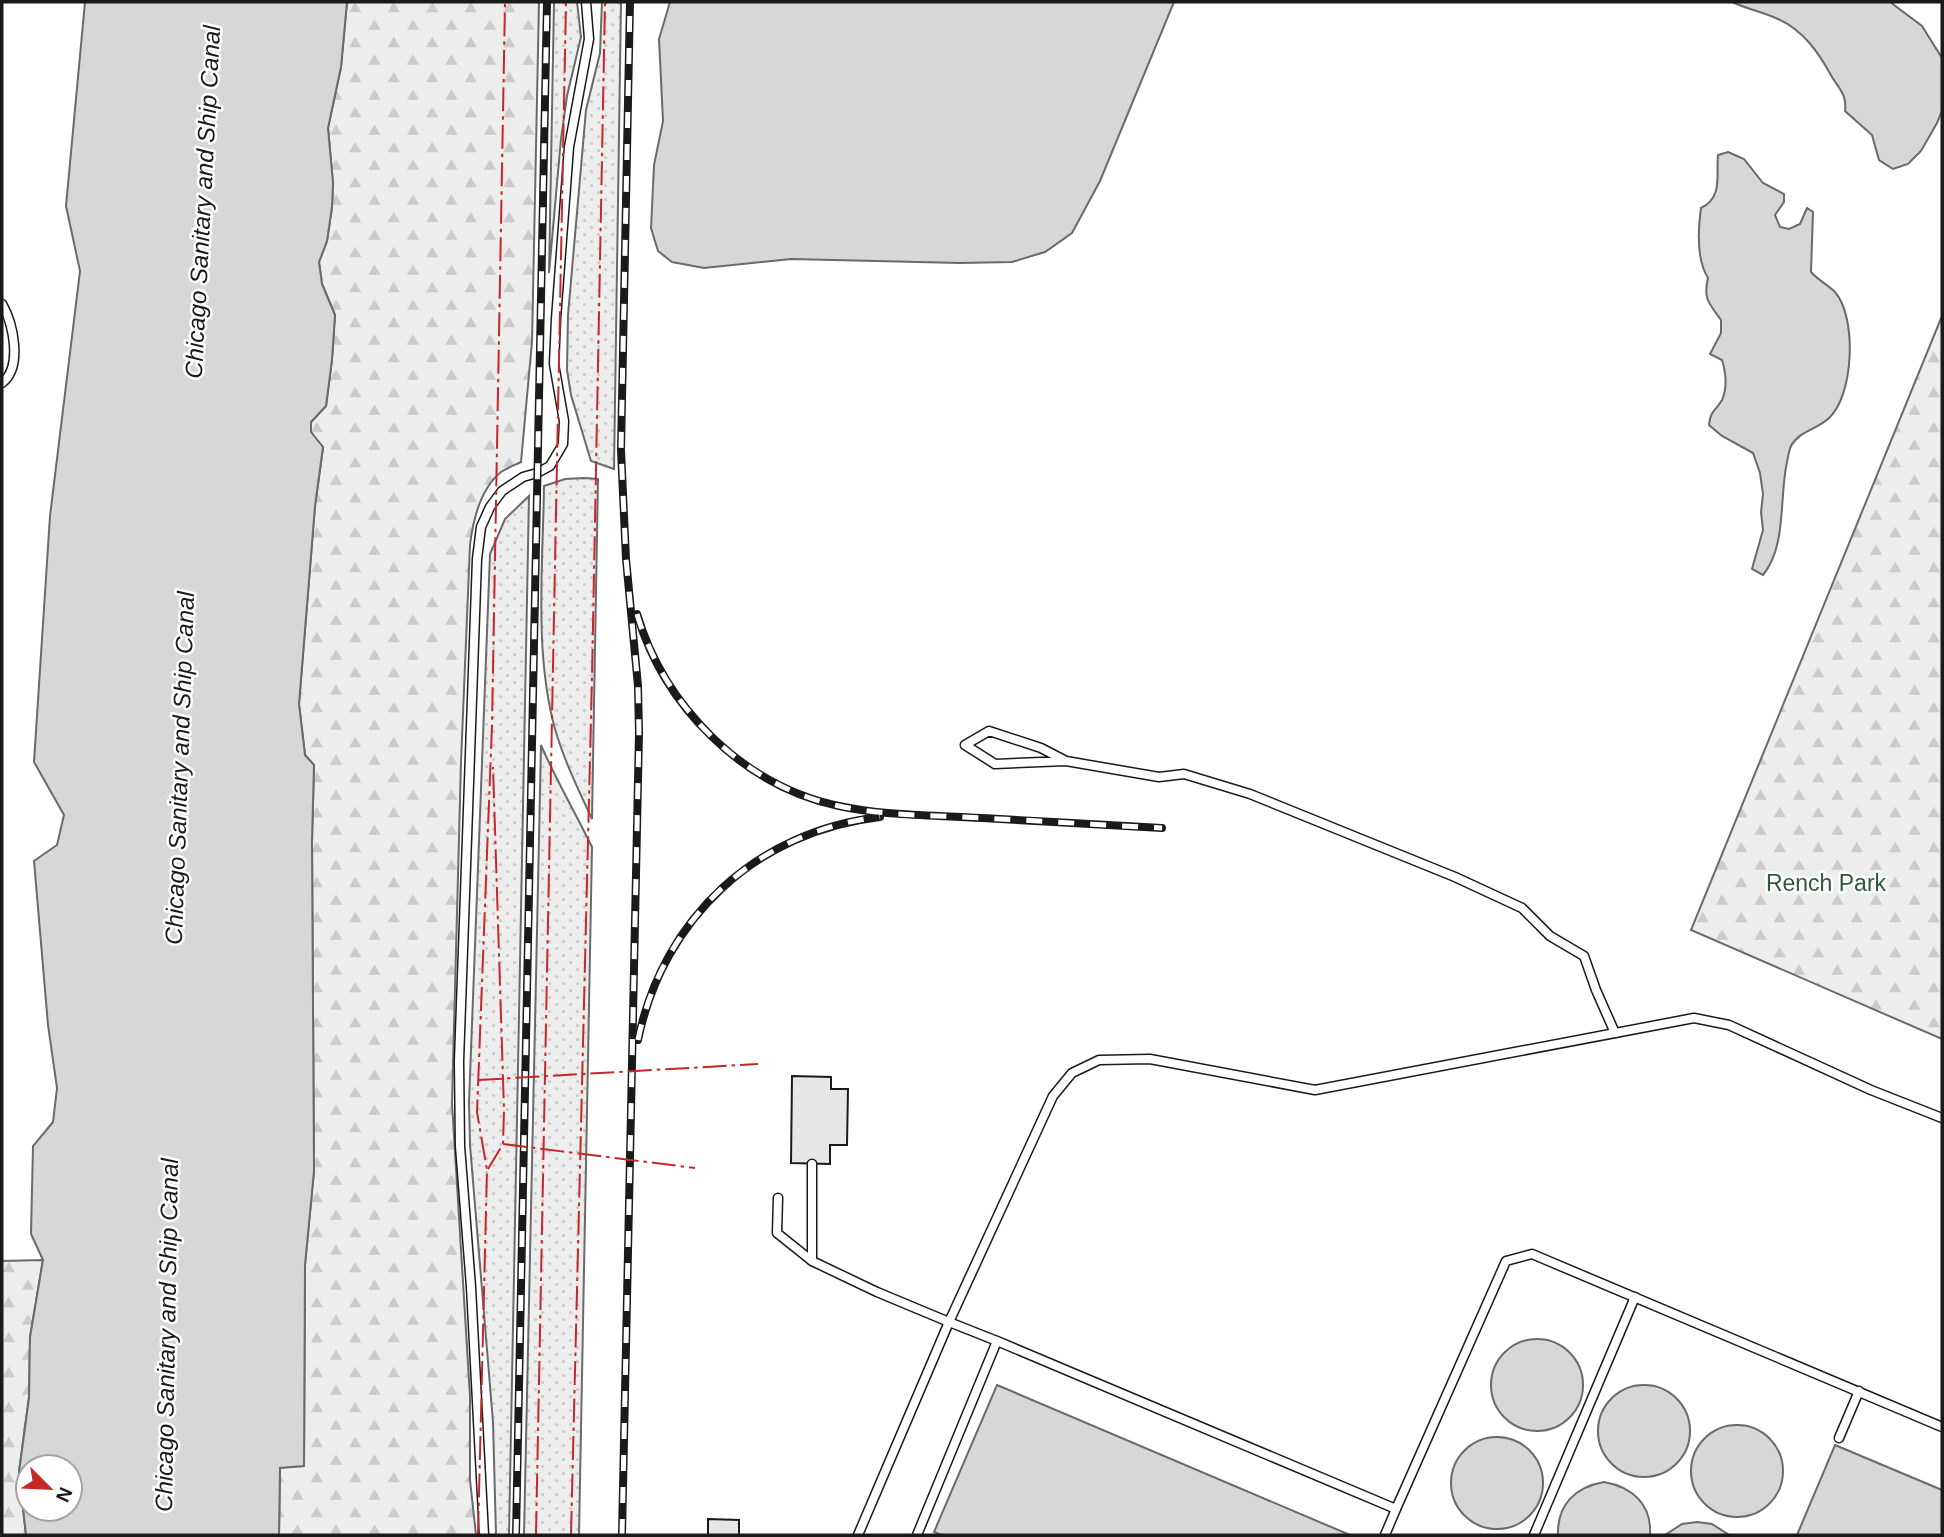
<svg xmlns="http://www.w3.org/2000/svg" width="1944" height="1537" viewBox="0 0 1944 1537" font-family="Arial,sans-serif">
  <defs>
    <pattern id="grass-dots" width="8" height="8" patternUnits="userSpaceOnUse" patternTransform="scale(1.75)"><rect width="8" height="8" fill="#ededed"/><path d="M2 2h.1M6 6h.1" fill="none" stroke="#cbcbcb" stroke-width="1.8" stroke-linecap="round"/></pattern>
    <pattern id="forest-firs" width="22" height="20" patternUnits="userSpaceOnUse" patternTransform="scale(1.75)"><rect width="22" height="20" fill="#ededed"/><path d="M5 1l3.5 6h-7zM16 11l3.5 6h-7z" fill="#cbcbcb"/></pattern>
  </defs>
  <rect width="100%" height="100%" fill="#fff"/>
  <!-- grass -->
  <g fill="url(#grass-dots)" stroke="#6a6a6a" stroke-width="2">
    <polygon points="554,2 577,2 581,37 567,96 561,139 549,273"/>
    <polygon points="602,2 621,2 614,469 591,461 571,395 567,370 568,315 586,110 600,53"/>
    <path d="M584 478 598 479 592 819C578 789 564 760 555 729 534 653 543 564 544 486L565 479Z"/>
    <polygon points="529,496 509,1535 496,1535 493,1422 470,1145 469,1102 490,554 505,519"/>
    <path d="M541 745C556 780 575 812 592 847L579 1535H524Z"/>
  </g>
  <!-- forest -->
  <g fill="url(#forest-firs)" stroke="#6a6a6a" stroke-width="2">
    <path d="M347 2H539L532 342 521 462C515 465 507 468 501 472 480 489 473 520 470 545L461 762 452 1103 470 1396V1480L476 1535H279L280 1467 304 1466 305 1265 314 1171 312 841 314 765 305 755 299 704 315 506 323 448 311 432V422L326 406 332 360 335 315 322 284 319 262 327 241 332 207 333 183 328 128 341 67Z"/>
    <polygon points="1942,316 1942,1039 1691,930"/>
    <polygon points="43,1260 30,1337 29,1397 19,1472 26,1535 2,1535 2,1261"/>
  </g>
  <!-- water -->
  <g fill="#d7d7d7" stroke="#6a6a6a" stroke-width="2" fill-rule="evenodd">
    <path d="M85 2H347L341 67 328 128 333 183 332 207 327 241 319 262 322 284 335 315 332 360 326 406 311 422V432L323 447 315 506 299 704 305 755 314 765 312 841 314 1171 305 1265 304 1466 280 1468 279 1535H26L19 1472 29 1398 30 1337 43 1260 31 1234 33 1146 53 1122 57 1088 48 1025 34 861 57 845 64 815 34 762 50 516 80 271 66 206ZM28 1467H70V1509H28Z"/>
    <polygon points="670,2 1174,2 1100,181 1072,233 1045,252 1012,262 960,263 791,259 704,268 672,262 658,251 651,228 654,165 663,121 659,39"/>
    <path d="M1732 2H1890L1922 26 1942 58V111L1937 123 1921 151 1908 164 1893 169 1879 160 1872 135 1845 111C1847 95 1840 90 1832 77 1819 53 1804 31 1778 19 1763 12 1747 9 1732 2Z"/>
    <path d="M1728 152 1744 159 1763 183 1784 194V202L1775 215 1780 227 1789 229 1800 224 1807 208 1813 212 1811 272C1818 280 1828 285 1835 292 1857 317 1854 395 1829 418 1818 429 1799 431 1791 446 1789 450 1788 457 1787 462 1779 497 1787 546 1763 575L1752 569 1763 530 1761 512 1763 494 1760 473 1753 453 1722 436 1709 425C1711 409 1715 412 1722 400 1728 386 1726 373 1722 360L1710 354 1721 333V320C1709 303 1703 299 1708 278 1696 259 1698 230 1701 208 1723 198 1716 175 1718 155Z"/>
    <circle cx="1537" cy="1385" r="46"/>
    <circle cx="1644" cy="1431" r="46"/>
    <polygon points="997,1385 1350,1535 942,1535 934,1532"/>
    <circle cx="1737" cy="1471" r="46"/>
    <circle cx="1497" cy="1483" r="46"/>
    <polygon points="1835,1445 1942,1490 1942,1535 1797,1535"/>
    <path d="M1604 1482C1633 1487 1652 1505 1650 1535H1558C1557 1505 1575 1487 1604 1482Z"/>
    <polygon points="1697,1522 1712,1524 1729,1535 1665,1535 1682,1524"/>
  </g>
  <!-- building -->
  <g fill="#e6e6e6" stroke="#1a1a1a" stroke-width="2">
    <polygon points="792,1076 831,1077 831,1089 848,1089 847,1145 830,1145 830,1164 791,1163"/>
    <polygon points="708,1519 739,1520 739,1535 708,1535"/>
  </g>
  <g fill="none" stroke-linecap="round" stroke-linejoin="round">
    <!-- lane casing -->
    <g stroke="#1a1a1a" stroke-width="11">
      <g id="lane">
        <path d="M2 304C13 323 23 367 2 383"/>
        <polyline points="1066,761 995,764 965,745 989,731 1041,748 1066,761 1159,777 1184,774 1250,794 1455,877 1522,908 1550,936 1584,956 1596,990 1615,1033"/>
        <polyline points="812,1164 812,1261 877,1292 949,1322 1053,1096 1072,1073 1099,1060 1150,1059 1315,1090 1694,1018 1729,1025 1871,1090 1942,1118"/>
        <polyline points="778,1198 777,1233 812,1261"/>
        <polyline points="1839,1438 1859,1391"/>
        <polyline points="484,1535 471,1287 460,1146 459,1061 477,559 481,527 490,507 502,491 523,477 537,473 550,466 563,444 564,421 554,364 556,319 569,147 589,39 586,2"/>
        <polyline points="858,1535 949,1322 997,1341"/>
        <polyline points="917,1535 997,1341 1396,1509 1506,1261 1532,1254 1942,1427"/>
        <polyline points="1385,1535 1396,1509"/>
        <polyline points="1534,1535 1635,1297"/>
      </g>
    </g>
    <!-- lane -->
    <use href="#lane" stroke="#fff" stroke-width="8"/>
    <!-- rail casing -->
    <g stroke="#1a1a1a" stroke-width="8">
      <g id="rail">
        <path d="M637 614C664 706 743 786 839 806 885 816 934 815 982 818 1042 821 1102 825 1162 828"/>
        <path d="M638 1040C663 918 757 831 880 817"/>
        <polyline points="516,1535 547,2"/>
        <polyline points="622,1535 639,733 638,686 626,559 621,450 630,2"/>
      </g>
    </g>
    <!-- rail -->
    <use href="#rail" stroke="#fff" stroke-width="5" stroke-dasharray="16" stroke-linecap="butt"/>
    <!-- power -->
    <g stroke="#c62828" stroke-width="2" stroke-dasharray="24 5 3.5 5" stroke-linecap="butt">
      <polyline points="478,1080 758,1064"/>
      <polyline points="503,1144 695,1168"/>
      <polyline points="488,1169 503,1144 504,1110 493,767"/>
      <polyline points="478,1535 487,1170 477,1112 492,725 505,2"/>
      <polyline points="536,1535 566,2"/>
      <polyline points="571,1535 592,677 605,2"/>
    </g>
  </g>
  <g text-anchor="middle" stroke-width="5" stroke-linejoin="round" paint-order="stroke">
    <!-- park labels -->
    <g font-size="23" fill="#2b5a34" stroke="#fff">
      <text x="1826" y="891">Rench Park</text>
    </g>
    <!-- water labels -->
    <g font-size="24" font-style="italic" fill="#1a1a1a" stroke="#fff">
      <text transform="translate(203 202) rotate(-87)" y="8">Chicago Sanitary and Ship Canal</text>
      <text transform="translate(180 768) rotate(-88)" y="8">Chicago Sanitary and Ship Canal</text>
      <text transform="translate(167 1335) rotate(-89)" y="8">Chicago Sanitary and Ship Canal</text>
    </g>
  </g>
  <!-- border -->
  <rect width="1944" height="1537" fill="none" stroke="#1a1a1a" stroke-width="7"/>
  <!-- north arrow -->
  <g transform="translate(49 1488) rotate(114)"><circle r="33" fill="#ffffff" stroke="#a3a3a3" stroke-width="2"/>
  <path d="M0-5L12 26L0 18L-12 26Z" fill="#c62828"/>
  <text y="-10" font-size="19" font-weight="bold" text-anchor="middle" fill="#1a1a1a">N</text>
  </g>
</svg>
